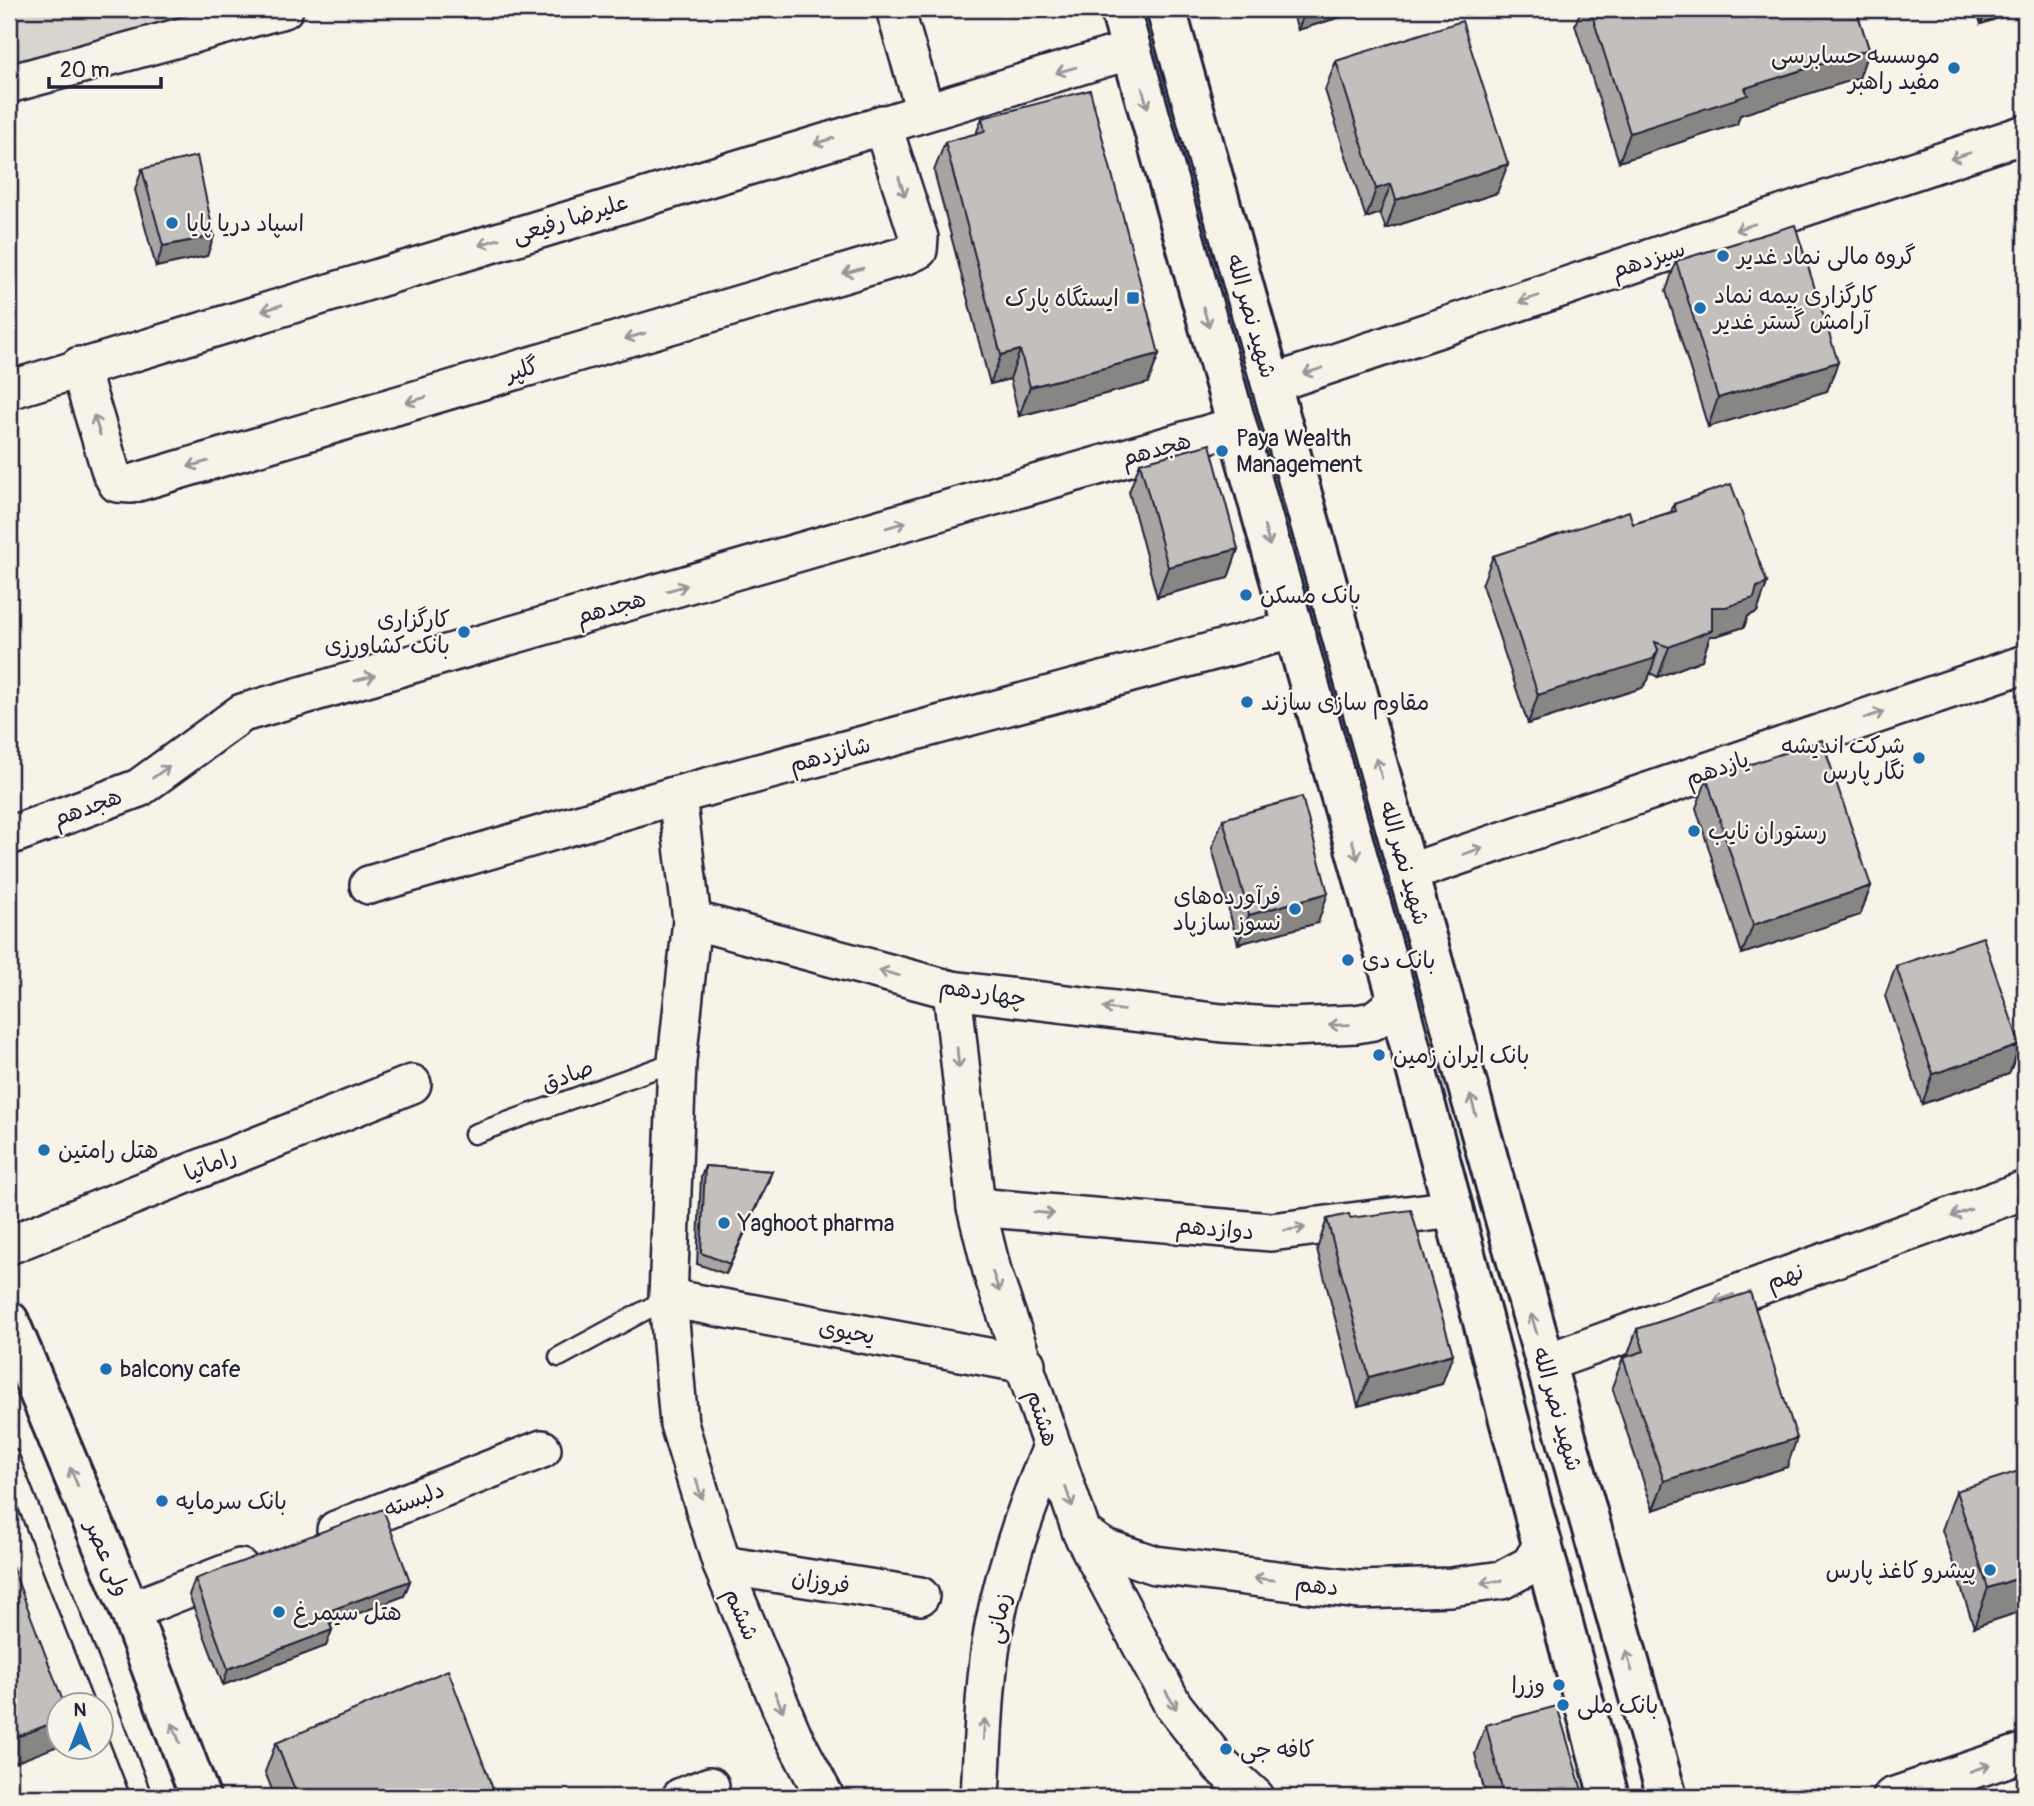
<svg xmlns="http://www.w3.org/2000/svg" width="2034" height="1806" viewBox="0 0 2034 1806" font-family="Pangolin,'Playpen Sans Arabic',sans-serif">
  <rect width="100%" height="100%" fill="#f7f3e8"/>
  <filter id="ink" filterUnits="userSpaceOnUse"><feTurbulence type="fractalNoise" baseFrequency=".0143" numOctaves="2"/><feDisplacementMap in="SourceGraphic" scale="14" xChannelSelector="R" yChannelSelector="G"/><feConvolveMatrix kernelMatrix="1 2 1 2 8 2 1 2 1" color-interpolation-filters="sRGB"/></filter>
  <g filter="url(#ink)">
    <!-- green -->
    <polygon fill="#d8d5cf" stroke="#7d7c85" stroke-width="2" points="9,9 225,9 9,69"/>
    <g fill="none" stroke-linecap="round" stroke-linejoin="round">
      <!-- service casing -->
      <g stroke="#22223b" stroke-width="23">
        <g id="service">
          <polyline points="474,1134 677,1061"/>
          <polyline points="559,1357 668,1298"/>
          <polyline points="9,1457 142,1797"/>
        </g>
      </g>
      <!-- minor casing -->
      <g stroke="#22223b" stroke-width="42">
        <g id="minor">
          <polyline points="895,9 925,111"/>
          <polyline points="9,84 284,9"/>
          <polyline points="79,366 111,472 117,483 131,484 907,255 918,250 919,238 882,124"/>
          <polyline points="1271,384 2025,134"/>
          <polyline points="9,390 1131,50"/>
          <polyline points="677,795 692,920 677,1061 668,1298 679,1424 722,1565 793,1736 825,1797"/>
          <polyline points="9,836 139,788 242,713 1236,426"/>
          <polyline points="1408,873 2025,664"/>
          <polyline points="369,885 677,795 1292,630"/>
          <polyline points="692,920 952,990 1222,1023 1291,1027 1356,1024 1373,1021 1386,1011 1397,997"/>
          <polyline points="952,990 976,1207 993,1275 1082,1533 1173,1705 1221,1766 1255,1797"/>
          <polyline points="976,1207 1271,1232 1454,1209"/>
          <polyline points="9,1245 412,1084"/>
          <polyline points="668,1298 1026,1364"/>
          <polyline points="1545,1363 2025,1190"/>
          <polyline points="336,1530 542,1449"/>
          <polyline points="1082,1533 1102,1547 1155,1565 1359,1590 1451,1587 1502,1580 1530,1565 1543,1544"/>
          <polyline points="722,1565 920,1596"/>
          <polyline points="130,1611 240,1568"/>
          <polyline points="681,1797 710,1786"/>
          <path d="M980 1797C983 1740 984 1682 994 1626 1006 1564 1027 1505 1052 1447"/>
          <polyline points="1892,1797 2025,1752"/>
        </g>
      </g>
      <!-- secondary casing -->
      <g stroke="#22223b" stroke-width="44">
        <g id="secondary">
          <polyline points="1120,9 1397,997 1609,1797"/>
          <polyline points="1166,9 1667,1797"/>
        </g>
      </g>
      <!-- primary casing -->
      <g stroke="#22223b" stroke-width="44">
        <polyline id="primary" points="9,1321 130,1611 200,1797"/>
      </g>
      <!-- service -->
      <use href="#service" stroke="#f7f3e8" stroke-width="18"/>
      <!-- minor -->
      <use href="#minor" stroke="#f7f3e8" stroke-width="37"/>
      <!-- secondary -->
      <use href="#secondary" stroke="#f7f3e8" stroke-width="38"/>
      <!-- primary -->
      <use href="#primary" stroke="#f7f3e8" stroke-width="38"/>
    </g>
    <!-- wall -->
    <g fill="#a7a4a3" stroke="#22223b" stroke-width="2">
      <polygon points="1291,9 1367,9 1298,30"/>
      <polygon points="1581,9 1619,9 1622,16 1627,14 1626,9 1856,9 1869,49 1859,78 1740,115 1737,124 1619,162 1575,25"/>
      <polygon points="1976,9 2025,9 1981,24"/>
      <polygon points="1336,61 1497,193 1386,229 1380,213 1366,218 1325,90"/>
      <polygon points="982,118 1159,354 1148,383 1019,416 1010,379 990,384 934,171 945,142 976,134"/>
      <polygon points="2025,153 2025,177 2021,164"/>
      <polygon points="142,169 214,236 207,256 156,267 135,190"/>
      <polygon points="1676,261 1838,362 1827,391 1708,427 1666,291"/>
      <polygon points="1140,463 1238,549 1228,578 1157,597 1129,492"/>
      <polygon points="1674,504 1767,583 1757,612 1748,616 1744,627 1716,636 1710,636 1702,660 1658,677 1650,673 1648,680 1642,688 1528,724 1482,585 1493,556 1633,524 1671,512"/>
      <polygon points="1707,779 1871,886 1860,915 1742,954 1696,808"/>
      <polygon points="1223,819 1318,923 1238,944 1212,848"/>
      <polygon points="1896,966 2020,1045 2009,1074 1922,1104 1885,996"/>
      <polygon points="705,1166 772,1171 726,1274 697,1264 701,1177"/>
      <polygon points="1350,1218 1442,1384 1358,1406 1317,1249 1327,1219"/>
      <polygon points="1637,1329 1787,1467 1653,1510 1612,1387 1623,1358 1627,1357"/>
      <polygon points="1956,1491 2025,1610 1974,1627 1942,1530"/>
      <polygon points="195,1579 410,1581 404,1596 330,1624 332,1630 326,1646 223,1685 189,1595"/>
      <polygon points="1486,1725 1584,1797 1486,1797 1475,1754"/>
      <polygon points="276,1743 496,1797 275,1797 265,1772"/>
    </g>
    <!-- shaded-wall -->
    <g fill="#888684" stroke="#22223b" stroke-width="2">
      <polygon points="1306,9 1367,9 1298,30"/>
      <polygon points="1987,9 2025,9 1981,24"/>
      <polygon points="1869,49 1859,78 1740,115 1737,124 1619,162 1630,133 1745,88"/>
      <polygon points="1508,164 1497,193 1386,229 1396,200"/>
      <polygon points="1391,184 1380,213 1366,218 1376,189"/>
      <polygon points="214,236 207,256 156,267 163,246"/>
      <polygon points="1020,350 1010,379 990,384 1001,355"/>
      <polygon points="1159,354 1148,383 1019,416 1030,387"/>
      <polygon points="1838,362 1827,391 1708,427 1718,398"/>
      <polygon points="1238,549 1228,578 1157,597 1168,567"/>
      <polygon points="1767,583 1757,612 1748,616 1744,627 1716,636 1710,636 1702,660 1658,677 1669,647 1712,607"/>
      <polygon points="1658,650 1648,680 1642,688 1528,724 1538,695"/>
      <polygon points="1871,886 1860,915 1742,954 1753,925"/>
      <polygon points="1328,893 1318,923 1238,944 1249,915"/>
      <polygon points="2020,1045 2009,1074 1922,1104 1933,1074"/>
      <polygon points="772,1171 768,1182 726,1274 730,1264"/>
      <polygon points="1453,1354 1442,1384 1358,1406 1369,1377"/>
      <polygon points="1797,1438 1787,1467 1653,1510 1664,1481"/>
      <polygon points="2025,1576 2025,1610 1974,1627 1988,1588"/>
      <polygon points="410,1581 404,1596 320,1628 326,1612"/>
      <polygon points="332,1630 326,1646 223,1685 228,1669"/>
      <polygon points="60,1720 60,1742 58,1746 9,1765 9,1740"/>
    </g>
    <!-- building -->
    <g fill="#c2bfbd" stroke="#22223b" stroke-width="2">
      <polygon points="1590,9 1619,9 1622,16 1641,9 1856,9 1869,49 1745,88 1748,95 1630,133"/>
      <polygon points="1462,21 1508,164 1396,200 1391,184 1376,189 1336,61"/>
      <polygon points="1090,90 1159,354 1030,387 1020,350 1001,355 945,142 985,131 982,118"/>
      <polygon points="197,156 214,236 163,246 142,169"/>
      <polygon points="1795,225 1838,362 1718,398 1676,261"/>
      <polygon points="1210,444 1238,549 1168,567 1140,463"/>
      <polygon points="1731,484 1767,583 1757,587 1754,598 1726,607 1712,607 1712,630 1669,647 1655,642 1658,650 1653,659 1538,695 1493,556 1629,511 1633,524 1676,511 1674,504"/>
      <polygon points="1822,740 1871,886 1753,925 1707,779"/>
      <polygon points="1302,797 1328,893 1249,915 1223,819"/>
      <polygon points="1983,937 2020,1045 1933,1074 1896,966"/>
      <polygon points="705,1166 772,1171 730,1264 701,1253"/>
      <polygon points="1411,1210 1453,1354 1369,1377 1327,1219 1349,1214 1350,1218"/>
      <polygon points="1750,1292 1797,1438 1664,1481 1623,1358 1644,1351 1637,1329"/>
      <polygon points="2025,1469 2025,1576 1988,1588 1956,1491"/>
      <polygon points="383,1509 410,1581 326,1612 332,1630 228,1669 195,1579"/>
      <polygon points="10,1561 64,1704 60,1704 60,1720 9,1740 9,1562"/>
      <polygon points="448,1670 496,1797 298,1797 276,1743"/>
      <polygon points="1557,1706 1584,1797 1504,1797 1486,1725"/>
    </g>
    <!-- one-way arrows -->
    <defs><path id="oneway-shaft" d="M-6 0H5M1.5-3L5.5 0L1.5 3" fill="none" stroke-width="1.6" stroke-linecap="round" stroke-linejoin="round" transform="scale(1.75)"/></defs>
    <g stroke="#97959a">
      <use href="#oneway-shaft" transform="translate(1066 70) rotate(164)"/>
      <use href="#oneway-shaft" transform="translate(1145 98) rotate(74)"/>
      <use href="#oneway-shaft" transform="translate(824 141) rotate(163)"/>
      <use href="#oneway-shaft" transform="translate(1960 156) rotate(162)"/>
      <use href="#oneway-shaft" transform="translate(902 187) rotate(72)"/>
      <use href="#oneway-shaft" transform="translate(1745 227) rotate(162)"/>
      <use href="#oneway-shaft" transform="translate(489 242) rotate(163)"/>
      <use href="#oneway-shaft" transform="translate(853 271) rotate(164)"/>
      <use href="#oneway-shaft" transform="translate(1529 299) rotate(162)"/>
      <use href="#oneway-shaft" transform="translate(272 308) rotate(163)"/>
      <use href="#oneway-shaft" transform="translate(1206 317) rotate(74)"/>
      <use href="#oneway-shaft" transform="translate(635 336) rotate(164)"/>
      <use href="#oneway-shaft" transform="translate(1313 371) rotate(162)"/>
      <use href="#oneway-shaft" transform="translate(416 400) rotate(164)"/>
      <use href="#oneway-shaft" transform="translate(97 425) rotate(-107)"/>
      <use href="#oneway-shaft" transform="translate(198 464) rotate(164)"/>
      <use href="#oneway-shaft" transform="translate(896 525) rotate(-16)"/>
      <use href="#oneway-shaft" transform="translate(1267 536) rotate(75)"/>
      <use href="#oneway-shaft" transform="translate(677 588) rotate(-16)"/>
      <use href="#oneway-shaft" transform="translate(365 678) rotate(-16)"/>
      <use href="#oneway-shaft" transform="translate(1874 715) rotate(-19)"/>
      <use href="#oneway-shaft" transform="translate(1379 768) rotate(-106)"/>
      <use href="#oneway-shaft" transform="translate(161 772) rotate(-36)"/>
      <use href="#oneway-shaft" transform="translate(1355 850) rotate(74)"/>
      <use href="#oneway-shaft" transform="translate(1473 851) rotate(-19)"/>
      <use href="#oneway-shaft" transform="translate(889 973) rotate(-165)"/>
      <use href="#oneway-shaft" transform="translate(1113 1009) rotate(-173)"/>
      <use href="#oneway-shaft" transform="translate(1339 1025) rotate(178)"/>
      <use href="#oneway-shaft" transform="translate(958 1058) rotate(85)"/>
      <use href="#oneway-shaft" transform="translate(1473 1105) rotate(-106)"/>
      <use href="#oneway-shaft" transform="translate(1044 1213) rotate(5)"/>
      <use href="#oneway-shaft" transform="translate(1961 1213) rotate(160)"/>
      <use href="#oneway-shaft" transform="translate(1295 1229) rotate(-8)"/>
      <use href="#oneway-shaft" transform="translate(996 1282) rotate(71)"/>
      <use href="#oneway-shaft" transform="translate(1724 1298) rotate(160)"/>
      <use href="#oneway-shaft" transform="translate(1534 1324) rotate(-106)"/>
      <use href="#oneway-shaft" transform="translate(74 1477) rotate(-113)"/>
      <use href="#oneway-shaft" transform="translate(699 1489) rotate(73)"/>
      <use href="#oneway-shaft" transform="translate(1069 1497) rotate(71)"/>
      <use href="#oneway-shaft" transform="translate(1264 1579) rotate(-174)"/>
      <use href="#oneway-shaft" transform="translate(1491 1582) rotate(172)"/>
      <use href="#oneway-shaft" transform="translate(1629 1661) rotate(-106)"/>
      <use href="#oneway-shaft" transform="translate(1171 1700) rotate(59)"/>
      <use href="#oneway-shaft" transform="translate(779 1702) rotate(67)"/>
      <use href="#oneway-shaft" transform="translate(984 1729) rotate(-87)"/>
      <use href="#oneway-shaft" transform="translate(176 1733) rotate(-111)"/>
      <use href="#oneway-shaft" transform="translate(1980 1768) rotate(-19)"/>
    </g>
  </g>
  <!-- markers -->
  <g fill="#1f6fb2" stroke="#f7f3e8" stroke-width="2.5">
    <circle cx="1954" cy="68" r="7"/>
    <circle cx="172" cy="223" r="7"/>
    <circle cx="1723" cy="256" r="7"/>
    <rect x="1126" y="291" width="14" height="14" rx="3.5"/>
    <circle cx="1700" cy="308" r="7"/>
    <circle cx="1222" cy="451" r="7"/>
    <circle cx="1246" cy="595" r="7"/>
    <circle cx="464" cy="632" r="7"/>
    <circle cx="1247" cy="702" r="7"/>
    <circle cx="1919" cy="758" r="7"/>
    <circle cx="1694" cy="831" r="7"/>
    <circle cx="1295" cy="909" r="7"/>
    <circle cx="1348" cy="960" r="7"/>
    <circle cx="1379" cy="1055" r="7"/>
    <circle cx="44" cy="1150" r="7"/>
    <circle cx="724" cy="1223" r="7"/>
    <circle cx="106" cy="1369" r="7"/>
    <circle cx="162" cy="1501" r="7"/>
    <circle cx="1990" cy="1570" r="7"/>
    <circle cx="279" cy="1612" r="7"/>
    <circle cx="1559" cy="1685" r="7"/>
    <circle cx="1563" cy="1705" r="7"/>
    <circle cx="1226" cy="1749" r="7"/>
  </g>
  <g text-anchor="middle" stroke-width="5" stroke-linejoin="round" paint-order="stroke">
    <!-- poi labels -->
    <g font-size="23" fill="#22223b" stroke="#f7f3e8" text-anchor="start">
      <text x="1940" y="63" text-anchor="end">موسسه حسابرسی<tspan x="1940" dy="26">مفید راهبر</tspan></text>
      <text x="186" y="231">اسپاد دریا پایا</text>
      <text x="1737" y="264">گروه مالی نماد غدیر</text>
      <text x="1714" y="303">کارگزاری بیمه نماد<tspan x="1714" dy="26">آرامش گستر غدیر</tspan></text>
      <text x="1119" y="306" text-anchor="end">ایستگاه پارک</text>
      <text x="1236" y="446">Paya Wealth<tspan x="1236" dy="26">Management</tspan></text>
      <text x="1260" y="603">بانک مسکن</text>
      <text x="450" y="627" text-anchor="end">کارگزاری<tspan x="450" dy="26">بانک کشاورزی</tspan></text>
      <text x="1261" y="710">مقاوم سازی سازند</text>
      <text x="1905" y="753" text-anchor="end">شرکت اندیشه<tspan x="1905" dy="26">نگار پارس</tspan></text>
      <text x="1708" y="839">رستوران نایب</text>
      <text x="1281" y="904" text-anchor="end">فرآورده‌های<tspan x="1281" dy="26">نسوز سازپاد</tspan></text>
      <text x="1362" y="968">بانک دی</text>
      <text x="1393" y="1063">بانک ایران زمین</text>
      <text x="58" y="1158">هتل رامتین</text>
      <text x="738" y="1231">Yaghoot pharma</text>
      <text x="120" y="1377">balcony cafe</text>
      <text x="176" y="1509">بانک سرمایه</text>
      <text x="1976" y="1578" text-anchor="end">پیشرو کاغذ پارس</text>
      <text x="293" y="1620">هتل سیمرغ</text>
      <text x="1545" y="1693" text-anchor="end">وزرا</text>
      <text x="1577" y="1713">بانک ملی</text>
      <text x="1240" y="1757">کافه جی</text>
    </g>
    <!-- street labels -->
    <g font-size="23" fill="#22223b" stroke="#f7f3e8">
      <text transform="translate(570 218) rotate(-17)" y="8">علیرضا رفیعی</text>
      <text transform="translate(1648 259) rotate(-18)" y="8">سیزدهم</text>
      <text transform="translate(1252 316) rotate(74)" y="8">شهید نصر الله</text>
      <text transform="translate(522 369) rotate(-16)" y="8">گلپر</text>
      <text transform="translate(1156 449) rotate(-16)" y="8">هجدهم</text>
      <text transform="translate(611 607) rotate(-16)" y="8">هجدهم</text>
      <text transform="translate(830 754) rotate(-15)" y="8">شانزدهم</text>
      <text transform="translate(1717 768) rotate(-19)" y="8">یازدهم</text>
      <text transform="translate(87 807) rotate(-20)" y="8">هجدهم</text>
      <text transform="translate(1405 863) rotate(74)" y="8">شهید نصر الله</text>
      <text transform="translate(983 992) rotate(9)" y="8">چهاردهم</text>
      <text transform="translate(567 1075) rotate(-20)" y="8">صادق</text>
      <text transform="translate(210 1164) rotate(-22)" y="8">راماتیا</text>
      <text transform="translate(1215 1228) rotate(5)" y="8">دوازدهم</text>
      <text transform="translate(1785 1276) rotate(-20)" y="8">نهم</text>
      <text transform="translate(847 1331) rotate(10)" y="8">یحیوی</text>
      <text transform="translate(1558 1409) rotate(74)" y="8">شهید نصر الله</text>
      <text transform="translate(1043 1418) rotate(72)" y="8">هشتم</text>
      <text transform="translate(414 1499) rotate(-21)" y="8">دلبسته</text>
      <text transform="translate(108 1558) rotate(67)" y="8">ولی عصر</text>
      <text transform="translate(821 1581) rotate(9)" y="8">فروزان</text>
      <text transform="translate(1317 1585) rotate(6)" y="8">دهم</text>
      <text transform="translate(742 1614) rotate(67)" y="8">ششم</text>
      <text transform="translate(998 1618) rotate(-79)" y="8">زمانی</text>
    </g>
  </g>
  <!-- margin -->
  <rect width="2034" height="1806" fill="none" stroke="#f7f3e8" stroke-width="35"/>
  <rect x="18" y="18" width="1999" height="1771" fill="none" stroke="#22223b" stroke-width="2.5" filter="url(#ink)"/>
  <!-- north arrow -->
  <g transform="translate(80 1726)"><circle r="33" fill="#f7f3e8" stroke="#a29fa3" stroke-width="2"/>
  <path d="M0-5L12 26L0 18L-12 26Z" fill="#1f6fb2"/>
  <text y="-10" font-size="19" font-weight="bold" text-anchor="middle" fill="#22223b">N</text>
  </g>
  <!-- scale -->
  <path d="M49 77v10h112v-10" fill="none" stroke="#22223b" stroke-width="3.5"/>
  <text x="60" y="77" font-size="21" fill="#22223b" stroke="#f7f3e8" stroke-width="5" paint-order="stroke">20 m</text>
</svg>
